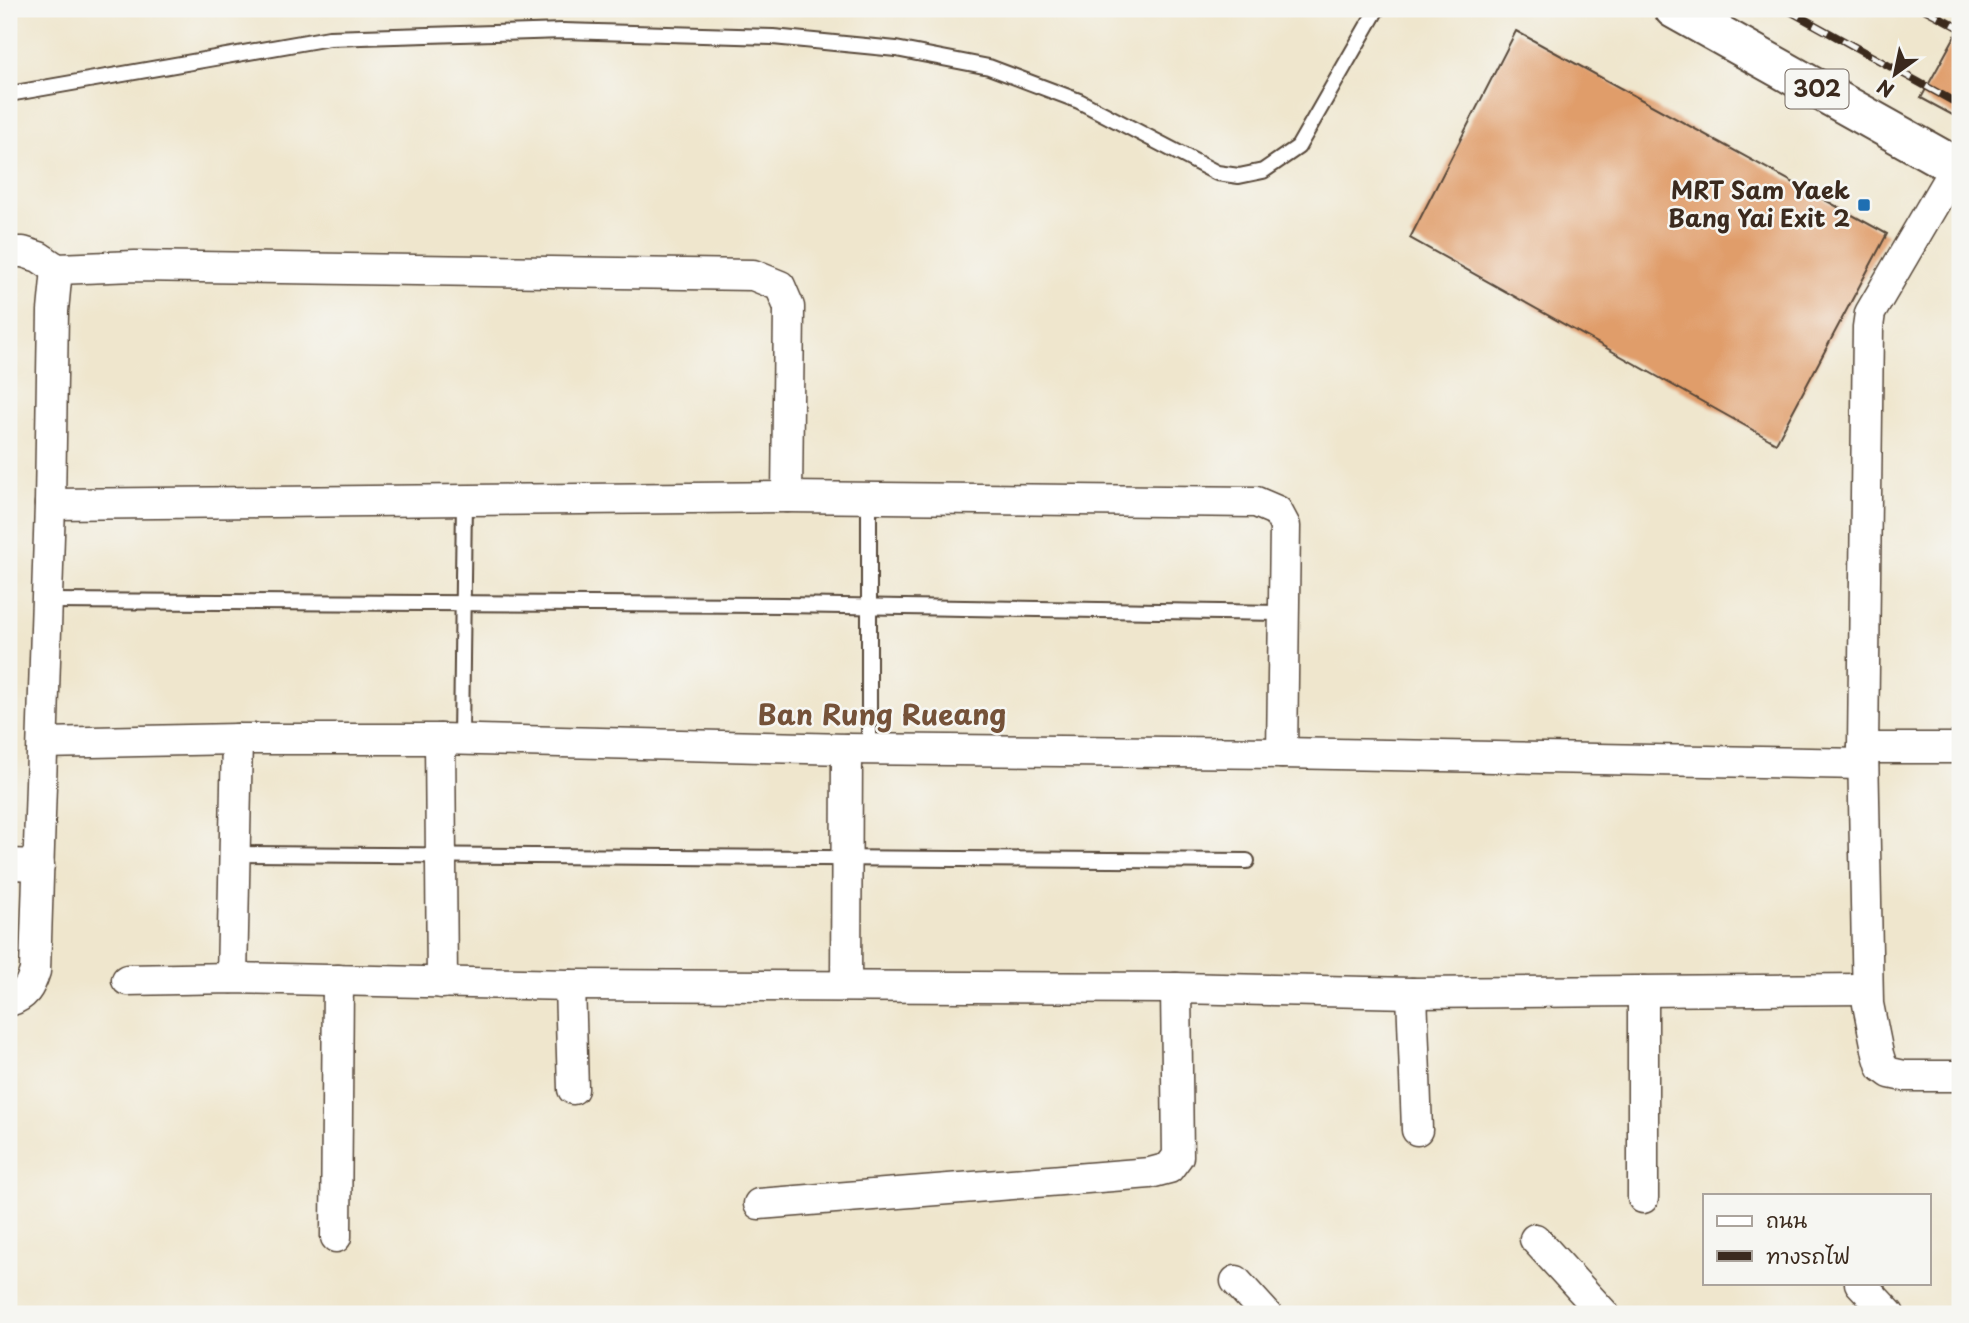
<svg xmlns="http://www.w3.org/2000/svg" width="1969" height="1323" viewBox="0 0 1969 1323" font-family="'Playpen Sans','Playpen Sans Thai',sans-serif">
  <rect width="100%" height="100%" fill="#f6f6f2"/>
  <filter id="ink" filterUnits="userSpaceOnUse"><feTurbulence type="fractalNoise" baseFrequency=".0143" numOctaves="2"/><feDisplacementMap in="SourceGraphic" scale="14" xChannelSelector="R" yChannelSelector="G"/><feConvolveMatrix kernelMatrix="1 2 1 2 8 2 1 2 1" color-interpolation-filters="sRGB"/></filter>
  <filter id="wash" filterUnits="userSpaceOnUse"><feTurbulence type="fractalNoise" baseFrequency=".00686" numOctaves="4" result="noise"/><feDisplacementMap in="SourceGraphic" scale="28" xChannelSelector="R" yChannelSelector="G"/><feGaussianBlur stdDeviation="1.57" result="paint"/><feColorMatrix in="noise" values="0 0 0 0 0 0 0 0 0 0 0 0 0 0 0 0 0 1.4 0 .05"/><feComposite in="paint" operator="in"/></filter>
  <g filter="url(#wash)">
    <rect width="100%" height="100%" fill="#efe6cd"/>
    <g id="blocks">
      <!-- building -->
      <g fill="#e09d6a">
        <polygon points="1960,27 1960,119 1921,98"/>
        <polygon points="1516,31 1887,234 1776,443 1410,238"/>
      </g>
    </g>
  </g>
  <g filter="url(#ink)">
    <use href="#blocks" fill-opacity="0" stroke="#564638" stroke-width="2"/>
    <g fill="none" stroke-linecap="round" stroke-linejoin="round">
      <!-- lane casing -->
      <g stroke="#564638" stroke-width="18">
        <g id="lane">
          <polyline points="9,94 329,38 563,31 773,37 896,49 989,67 1079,101 1217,173 1239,176 1263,171 1298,147 1377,9"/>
          <polyline points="869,498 869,749"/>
          <polyline points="47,601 782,605 1284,613"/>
          <polyline points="461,739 464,500"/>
          <polyline points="235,854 1247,861"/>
        </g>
      </g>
      <!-- street casing -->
      <g stroke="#564638" stroke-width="33">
        <g id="street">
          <polyline points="1956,166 1870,313 1868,327 1863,748 1868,1004 1878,1054 1882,1067 1890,1073 1904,1076 1960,1076"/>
          <polyline points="9,252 23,252 39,257 57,269 135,266 753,275 780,286 789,307 787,497"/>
          <polyline points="50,504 787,497 1256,502 1277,511 1285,526 1282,753"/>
          <polyline points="440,739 442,983"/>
          <polyline points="43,743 237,739 440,739 847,749 1282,753 1863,764"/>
          <polyline points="1863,748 1960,748"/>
          <polyline points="9,864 39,865"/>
          <polyline points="232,978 237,739"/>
          <polyline points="127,980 232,978 570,985 1176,988 1412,993 1866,989"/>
          <polyline points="570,985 573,1089"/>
          <polyline points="846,985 847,749"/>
          <polyline points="1412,993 1417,1130"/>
          <path d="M9 1001C25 996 30 987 35 971L50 504 53 311 57 269"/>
          <polyline points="1643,1198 1643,991"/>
          <polyline points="759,1204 1150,1173 1169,1168 1178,1156 1176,988"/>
          <polyline points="336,1237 338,980"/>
          <polyline points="1535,1239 1604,1314"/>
          <polyline points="1236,1281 1266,1314"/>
          <polyline points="1860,1283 1889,1314"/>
        </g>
      </g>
      <!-- primary casing -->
      <g stroke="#564638" stroke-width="42">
        <polyline id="primary" points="1674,9 1960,169"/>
      </g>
      <!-- lane -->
      <use href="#lane" stroke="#fff" stroke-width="14"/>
      <!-- street -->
      <use href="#street" stroke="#fff" stroke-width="30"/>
      <!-- primary -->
      <use href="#primary" stroke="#fff" stroke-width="38"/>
      <!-- rail casing -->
      <g stroke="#3b2a1e" stroke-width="8">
        <g id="rail">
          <polyline points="1786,9 1960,105"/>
          <polyline points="1924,9 1960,28"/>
        </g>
      </g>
      <!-- rail -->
      <use href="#rail" stroke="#f6f6f2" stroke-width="5" stroke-dasharray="16" stroke-linecap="butt"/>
    </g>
  </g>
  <!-- markers -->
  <rect fill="#1f6fb2" stroke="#f6f6f2" stroke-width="2.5" x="1857" y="198" width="14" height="14" rx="3.5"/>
  <g text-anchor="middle" stroke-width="5" stroke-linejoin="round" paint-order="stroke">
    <!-- shield labels -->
    <rect fill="#f6f6f2" stroke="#73675e" stroke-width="2" x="1785.5" y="69.5" width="63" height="39" rx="5"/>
    <g font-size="23" font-weight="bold" fill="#3b2a1e">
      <text x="1817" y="97">302</text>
    </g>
    <!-- poi labels -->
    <g font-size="24" font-weight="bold" fill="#3b2a1e" stroke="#f6f6f2" text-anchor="end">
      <text x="1850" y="199">MRT Sam Yaek<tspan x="1850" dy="28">Bang Yai Exit 2</tspan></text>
    </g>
    <!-- quarter labels -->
    <g font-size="28" font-weight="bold" fill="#755239" stroke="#f6f6f2">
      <text x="882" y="725">Ban Rung Rueang</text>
    </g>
  </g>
  <!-- margin -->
  <rect width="1969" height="1323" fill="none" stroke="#f6f6f2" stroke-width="35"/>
  <!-- legend -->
  <rect x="1703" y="1194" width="228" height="91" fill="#f6f6f2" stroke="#aba49d" stroke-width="2"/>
  <rect x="1717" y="1216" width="35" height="10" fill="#ffffff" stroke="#aba49d" stroke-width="2"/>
  <text x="1766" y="1228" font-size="21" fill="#3b2a1e">ถนน</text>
  <rect x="1717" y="1251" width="35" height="10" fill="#3b2a1e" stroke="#aba49d" stroke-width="2"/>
  <text x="1766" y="1264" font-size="21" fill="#3b2a1e">ทางรถไฟ</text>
  <!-- north arrow -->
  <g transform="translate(1895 74) rotate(213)" stroke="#f6f6f2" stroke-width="5" paint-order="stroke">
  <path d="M0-5L12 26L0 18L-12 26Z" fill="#3b2a1e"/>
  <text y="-10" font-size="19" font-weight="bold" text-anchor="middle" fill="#3b2a1e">N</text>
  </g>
</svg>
